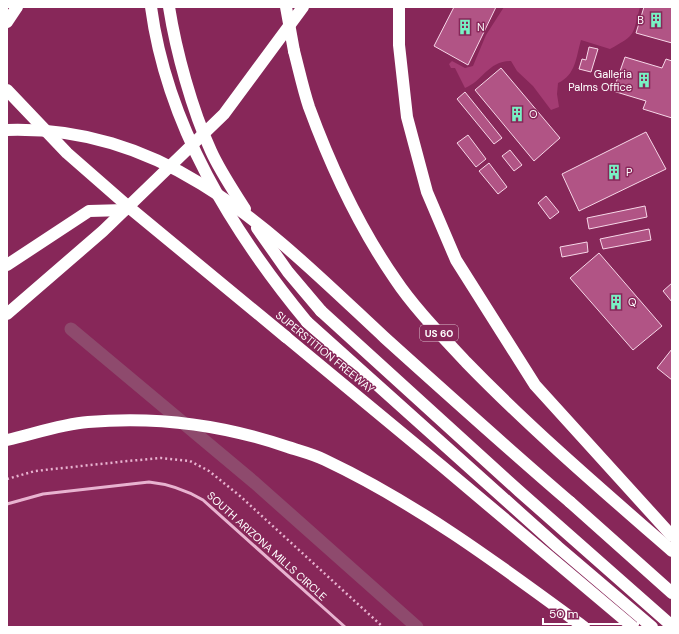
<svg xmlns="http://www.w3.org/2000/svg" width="679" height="634" viewBox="0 0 679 634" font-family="'DM Sans',sans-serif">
  <rect width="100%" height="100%" fill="#872759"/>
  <!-- green -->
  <path fill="#a43c73" d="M504 7H640C632 36 637 34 610 49L581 40C576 57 576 75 558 83L557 94 559 107 551 110 533 86 517 71 511 61C488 61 483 81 465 88L455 68H451L449 64 452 61 465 68 473 66 486 35Z"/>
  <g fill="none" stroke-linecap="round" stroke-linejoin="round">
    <!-- canal -->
    <polyline stroke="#8e4a6d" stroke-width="13" points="71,329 255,483 417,627"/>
  </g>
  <!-- building -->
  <g fill="#b15485" stroke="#f7d7e8">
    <polygon points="454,7 496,7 468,65 434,46"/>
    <polygon points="644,7 672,7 672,43 636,33"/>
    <polygon points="589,47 598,49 591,72 579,69 582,59 586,60"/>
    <polygon points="625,57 662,68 666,59 672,61 672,118 643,109 646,101 613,91"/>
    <polygon points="501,68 560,138 534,161 475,90"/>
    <polygon points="465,92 502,138 494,144 457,99"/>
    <polygon points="646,132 666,169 579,211 562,174"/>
    <polygon points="468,135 486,159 476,167 457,143"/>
    <polygon points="510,150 522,165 514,171 502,156"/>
    <polygon points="489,163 507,187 498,194 479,171"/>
    <polygon points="546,196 559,212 550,219 538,203"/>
    <polygon points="645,206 647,217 589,229 587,218"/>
    <polygon points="649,229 651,240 603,249 600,239"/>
    <polygon points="587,242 588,252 562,257 560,247"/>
    <polygon points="599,253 662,326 633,350 570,278"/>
    <polygon points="672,283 672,302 663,291"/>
    <polygon points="672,349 672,380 657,368"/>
  </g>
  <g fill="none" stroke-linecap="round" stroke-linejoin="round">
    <!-- path -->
    <polyline stroke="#e8b3d0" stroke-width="2.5" stroke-dasharray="2 3" stroke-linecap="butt" points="7,479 35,471 128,461 161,458 190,461 209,471 240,496 383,627"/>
    <!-- lane -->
    <path stroke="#e8b3d0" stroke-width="3" d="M7 504 43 494 149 482C169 484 186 490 203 500L345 627"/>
    <!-- highway -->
    <g stroke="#fff" stroke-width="12">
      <polyline points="399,7 399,45 407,117 427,192 456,260 535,385 672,536"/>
      <polyline points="7,22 17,7"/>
      <path d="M294 51C299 70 303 89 309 107 331 167 359 227 395 279 415 309 442 336 466 362 531 429 602 490 672 551"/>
      <polyline points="7,265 89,211 125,210"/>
      <polyline points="321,311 519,491 672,626"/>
      <polyline points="7,314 103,231 224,114 303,7"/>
      <polyline points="307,322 558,547 652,627"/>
      <polyline points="286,337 443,467 633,627"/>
      <path d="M7 440C33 434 62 424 88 422 156 416 224 425 288 447 300 451 313 454 325 460 418 504 501 566 584 627"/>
      <polyline points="570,502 672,593"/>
    </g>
    <!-- highway-bridge -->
    <g stroke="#fff" stroke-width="12">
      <path d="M151 7C167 126 232 231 307 322"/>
      <path d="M169 7C176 51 192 110 211 151 220 171 233 190 245 209"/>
      <polyline points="286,7 294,51"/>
      <polyline points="7,90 67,153 131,209 286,337"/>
      <path d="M7 130C172 125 274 235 385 338 446 393 507 448 570 502"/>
      <polyline points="257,228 288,272 321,311"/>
    </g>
  </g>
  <!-- icons -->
  <defs>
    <g id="building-bare" transform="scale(1.2)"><path d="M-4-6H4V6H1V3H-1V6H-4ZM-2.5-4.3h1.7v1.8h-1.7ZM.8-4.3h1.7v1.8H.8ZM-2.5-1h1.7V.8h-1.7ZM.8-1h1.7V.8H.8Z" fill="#79f1c4" stroke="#872759" stroke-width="2.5" paint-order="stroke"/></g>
  </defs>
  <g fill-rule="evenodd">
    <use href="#building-bare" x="656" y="20"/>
    <use href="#building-bare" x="465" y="27"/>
    <use href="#building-bare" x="644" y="80"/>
    <use href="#building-bare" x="517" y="114"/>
    <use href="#building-bare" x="614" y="172"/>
    <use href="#building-bare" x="616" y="302"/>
  </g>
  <g text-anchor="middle" stroke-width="3" stroke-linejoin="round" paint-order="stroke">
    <!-- shield labels -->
    <rect fill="#872759" stroke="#dbbecd" stroke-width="1" x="420" y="325" width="38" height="16" rx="3"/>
    <g font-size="10" font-weight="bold" fill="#fff">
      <text x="439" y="337">US 60</text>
    </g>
    <!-- poi labels -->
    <g font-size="11" fill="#fff" stroke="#872759" text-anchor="start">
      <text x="644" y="24" text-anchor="end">B</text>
      <text x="477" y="31">N</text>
      <text x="632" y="78" text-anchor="end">Galleria<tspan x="632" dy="13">Palms Office</tspan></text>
      <text x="529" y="118">O</text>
      <text x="626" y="176">P</text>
      <text x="628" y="306">Q</text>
    </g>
    <!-- street labels -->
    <g font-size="11" fill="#fff" stroke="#872759">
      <text transform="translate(325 352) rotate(39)" y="4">SUPERSTITION FREEWAY</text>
      <text transform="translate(267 546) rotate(42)" y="4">SOUTH ARIZONA MILLS CIRCLE</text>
    </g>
  </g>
  <!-- border -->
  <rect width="679" height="634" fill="none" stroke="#ffffff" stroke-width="16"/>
  <!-- scale -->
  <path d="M543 618v6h95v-6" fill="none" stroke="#ffffff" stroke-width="2"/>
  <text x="549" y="618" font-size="12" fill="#ffffff" stroke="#872759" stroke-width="3" paint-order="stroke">50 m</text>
</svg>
